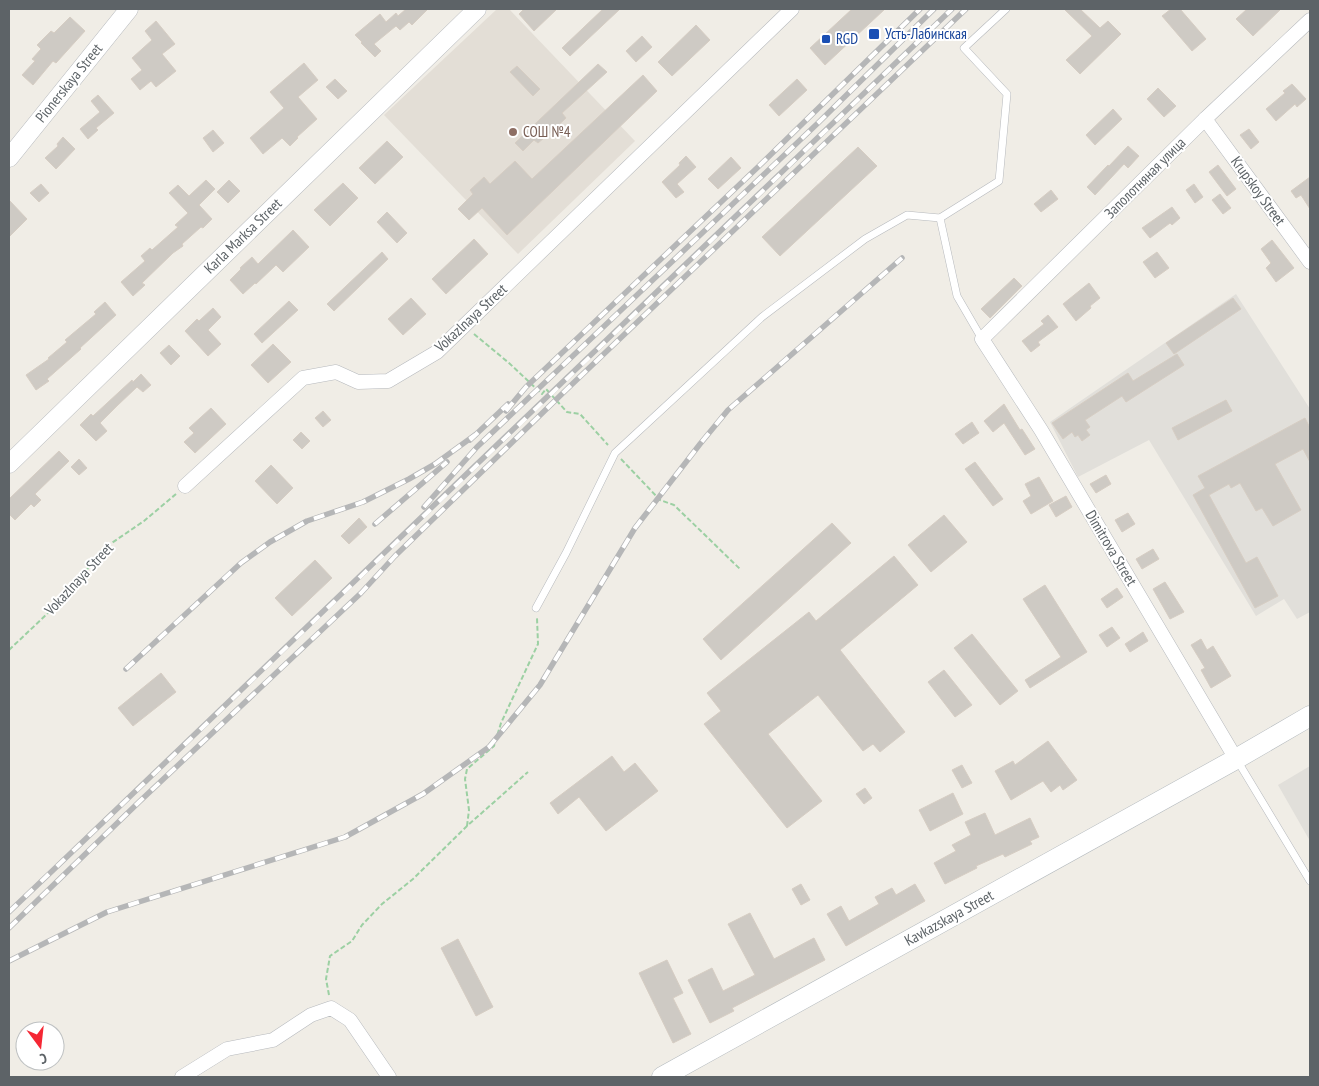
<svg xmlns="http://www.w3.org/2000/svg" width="1319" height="1086" viewBox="0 0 1319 1086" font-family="'PT Sans Narrow',sans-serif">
  <rect width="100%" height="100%" fill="#f0ede6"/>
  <!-- industrial -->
  <g fill="#e1dfda">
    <polygon points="1236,294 1310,409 1310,612 1297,619 1284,599 1256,616 1149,440 1078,477 1050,422"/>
    <polygon points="1310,766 1310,841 1278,785"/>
  </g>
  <!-- education -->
  <polygon fill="#e3ded6" points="497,9 509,9 635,141 518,254 384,115"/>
  <!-- building -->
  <g fill="#cecac4" stroke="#d6cdc3">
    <polygon points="406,9 428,9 412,25 409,22 400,30 396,26 374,44 381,51 375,57 361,43 362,42 355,35 380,14 386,22 396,13 398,16"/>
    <polygon points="524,9 557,9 534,31 519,14"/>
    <polygon points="603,9 620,9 570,56 562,48"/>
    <polygon points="852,9 885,9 825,65 810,48"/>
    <polygon points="1064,9 1080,9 1100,28 1108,21 1121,34 1080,74 1066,60 1092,36"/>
    <polygon points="1171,9 1180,9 1206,39 1192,51 1162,16"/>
    <polygon points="1247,9 1281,9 1253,36 1236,19"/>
    <polygon points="70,17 85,31 56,63 53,61 33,85 22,75 35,61 32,59 41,49 37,45 51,31 54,33"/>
    <polygon points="156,21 175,44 162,54 176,71 156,87 151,81 140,90 131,79 142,70 132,58 152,40 145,31"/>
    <polygon points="696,25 710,40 672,76 658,62"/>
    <polygon points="642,36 652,47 636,62 626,51"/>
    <polygon points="304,63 318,80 298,97 317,119 297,137 298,138 290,146 282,138 263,154 250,138 284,108 270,92"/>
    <polygon points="598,64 607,72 562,113 566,118 551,132 538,143 534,140 523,151 515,143"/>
    <polygon points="517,66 540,89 533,96 510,72"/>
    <polygon points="643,75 657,91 507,235 482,208 469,220 458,209 473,194 470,190 484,177 490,184 515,161 532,179"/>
    <polygon points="335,79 347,91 338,99 326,87"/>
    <polygon points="797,79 807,90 779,116 769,105"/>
    <polygon points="1292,84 1306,99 1297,107 1295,104 1276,121 1266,109 1285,93 1283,91"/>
    <polygon points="1158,88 1176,106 1164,117 1147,99"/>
    <polygon points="98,95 114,113 96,128 98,130 88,139 80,129 100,112 91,101"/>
    <polygon points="1113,109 1122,119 1095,145 1086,135"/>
    <polygon points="1249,129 1259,142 1251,149 1240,135"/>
    <polygon points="213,130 224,143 213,152 203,138"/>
    <polygon points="63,137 75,149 56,169 45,158 58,146 57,144"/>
    <polygon points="387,141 403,157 375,184 359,168"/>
    <polygon points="1128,146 1139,156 1128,168 1124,164 1095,195 1087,187 1108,165 1109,166"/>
    <polygon points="858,147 877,166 780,256 762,237"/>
    <polygon points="686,156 696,167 677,184 684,192 676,198 662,182 680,165 679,163"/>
    <polygon points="731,157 741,168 718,189 708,179"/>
    <polygon points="1218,165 1236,189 1227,196 1209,172"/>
    <polygon points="1310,177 1310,209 1301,195 1296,198 1291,191"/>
    <polygon points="206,180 215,189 199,205 212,219 203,228 201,227 182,244 183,246 173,253 142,283 145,285 133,296 121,282 145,261 141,256 150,248 152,250 178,227 175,225 188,213 169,193 178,185 189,196"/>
    <polygon points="229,180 240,191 228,203 217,192"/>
    <polygon points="343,183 358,198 330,226 314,210"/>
    <polygon points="41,184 49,193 39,202 30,193"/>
    <polygon points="1194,184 1203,197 1195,203 1186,190"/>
    <polygon points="1051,190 1058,199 1041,212 1034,204"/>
    <polygon points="1220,194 1231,208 1223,214 1212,200"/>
    <polygon points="9,200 27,219 9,237"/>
    <polygon points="1172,207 1180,218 1172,225 1170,223 1150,238 1142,228"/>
    <polygon points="387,212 407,233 397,243 377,222"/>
    <polygon points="293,230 309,247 283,272 276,265 256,284 255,283 243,294 230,280 241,269 240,268 252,257 258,264"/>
    <polygon points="474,239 488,254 446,294 432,279"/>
    <polygon points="1272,240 1294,268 1276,282 1266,268 1271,263 1261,249"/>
    <polygon points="382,252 388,259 334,311 327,304"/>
    <polygon points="1157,252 1169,268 1155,278 1143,262"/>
    <polygon points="1014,278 1022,286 990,318 981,309"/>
    <polygon points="1089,283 1100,298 1090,306 1091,308 1076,321 1063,304"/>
    <polygon points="411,298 426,314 403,335 388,319"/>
    <polygon points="1233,298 1241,309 1174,354 1166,343"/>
    <polygon points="289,301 298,310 262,343 254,334"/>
    <polygon points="105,302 116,315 80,348 81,349 47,379 49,381 36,390 26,375 49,359 48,358 67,342 65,340 96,314 94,312"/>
    <polygon points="213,308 221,317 208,330 221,344 208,356 185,331 197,319 199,321"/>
    <polygon points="1048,315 1058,327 1038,342 1040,345 1031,352 1022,341 1044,324 1041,321"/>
    <polygon points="273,344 291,362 268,383 251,365"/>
    <polygon points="169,345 180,356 171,365 160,353"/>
    <polygon points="1177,354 1184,365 1126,402 1122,396 1085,420 1090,427 1086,430 1090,435 1082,441 1078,435 1075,437 1072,432 1063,439 1052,423 1128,373 1133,381"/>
    <polygon points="141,374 151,385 143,392 137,387 118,405 100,423 107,431 96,441 80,425 91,414 93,416 132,380 133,382"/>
    <polygon points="1226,400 1232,411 1178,440 1172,428"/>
    <polygon points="1004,404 1020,430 1022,429 1035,449 1025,455 1004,423 993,432 984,421"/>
    <polygon points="211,408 226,424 195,453 184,442 194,433 189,428"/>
    <polygon points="323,411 331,420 323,427 315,418"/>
    <polygon points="1305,418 1310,428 1310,462 1303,449 1275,464 1301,510 1273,526 1262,508 1256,511 1240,483 1231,488 1229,484 1209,495 1246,563 1257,557 1278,596 1255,608 1193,495 1205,488 1198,476"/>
    <polygon points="972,422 979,433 963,444 955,434"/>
    <polygon points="301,432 310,441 302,449 293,440"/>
    <polygon points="59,451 69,461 35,494 41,500 34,507 31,504 15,520 9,514 9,499"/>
    <polygon points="79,459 87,468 79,475 71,467"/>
    <polygon points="975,462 1003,499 993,506 965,469"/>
    <polygon points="271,465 293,488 277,504 255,481"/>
    <polygon points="1106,475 1111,484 1096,493 1090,484"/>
    <polygon points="1039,477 1053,501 1031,514 1023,501 1031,496 1025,484"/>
    <polygon points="1066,496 1072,507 1056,517 1049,505"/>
    <polygon points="1128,513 1135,524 1122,532 1115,520"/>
    <polygon points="944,515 967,542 931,572 908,545"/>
    <polygon points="359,518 367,527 349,544 341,536"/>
    <polygon points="832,523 851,543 721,660 703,639"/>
    <polygon points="1153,549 1159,559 1142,569 1136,559"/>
    <polygon points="894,556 918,585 840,650 905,732 880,752 873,744 863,751 818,695 768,734 822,801 787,828 704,724 721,711 707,693 809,612 816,621"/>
    <polygon points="315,560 332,578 292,616 275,598"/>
    <polygon points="1165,582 1184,612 1170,619 1153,589"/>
    <polygon points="1045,585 1087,652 1030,688 1025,680 1061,657 1023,599"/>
    <polygon points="1117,588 1123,597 1107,608 1101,599"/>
    <polygon points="1112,627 1120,638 1107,647 1099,635"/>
    <polygon points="1143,632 1148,641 1130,652 1125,644"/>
    <polygon points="972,634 1018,691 1000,705 954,648"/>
    <polygon points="1201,639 1207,650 1213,646 1231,676 1211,688 1201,670 1205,668 1191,645"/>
    <polygon points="944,670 972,705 955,717 928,682"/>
    <polygon points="161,673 176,692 133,726 118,708"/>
    <polygon points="1048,741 1077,780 1063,790 1060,785 1051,792 1043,781 1011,800 995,771 1013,761 1015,765"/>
    <polygon points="612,756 624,772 635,763 658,791 606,831 579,797 558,814 550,803"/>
    <polygon points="962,765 972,783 962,788 952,770"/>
    <polygon points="865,788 872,798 864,804 856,794"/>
    <polygon points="953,793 963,814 930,831 919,810"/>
    <polygon points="985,813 995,835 1030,818 1039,837 1030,841 1032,844 1005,857 1003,854 976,866 977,868 945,884 934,863 956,851 952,845 971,835 965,822"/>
    <polygon points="801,884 810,900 801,905 792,889"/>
    <polygon points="915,884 925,901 846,946 827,914 841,906 849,921 879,904 875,897 892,888 896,895"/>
    <polygon points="750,913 774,959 814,938 825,960 732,1008 734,1011 710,1023 688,980 712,968 723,991 755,975 728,924"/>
    <polygon points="458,939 493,1007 476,1016 441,948"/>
    <polygon points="667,960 683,993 673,998 691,1034 673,1043 639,973"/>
  </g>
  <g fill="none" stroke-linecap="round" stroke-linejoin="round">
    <!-- service casing -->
    <g stroke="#b6b9bd" stroke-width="8">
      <g id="service">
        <polyline points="982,339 957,296 940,218 999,181 1007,94 964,48 1006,9"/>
        <polyline points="536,608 566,553 615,453 762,317 865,239 907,215 940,218"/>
        <polyline points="1237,760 1310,881"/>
      </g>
    </g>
    <!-- minor casing -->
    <g stroke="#b6b9bd" stroke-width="15">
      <g id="minor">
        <polyline points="1205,119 1310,262"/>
        <polyline points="185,486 303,378 336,372 358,382 388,381 437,352 792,9"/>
        <polyline points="1236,759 1041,430 982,339 1205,119 1310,20"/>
        <polyline points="182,1077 227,1049 273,1040 311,1015 331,1008 350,1020 389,1077"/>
      </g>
    </g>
    <!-- tertiary casing -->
    <g stroke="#b6b9bd" stroke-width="19">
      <g id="tertiary">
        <polyline points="9,158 129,9"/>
        <polyline points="9,464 477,9"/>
      </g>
    </g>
    <!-- secondary casing -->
    <g stroke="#b4babe" stroke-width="21">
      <polyline id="secondary" points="662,1077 1236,759 1310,716"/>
    </g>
    <!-- path -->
    <g stroke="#9cd0a3" stroke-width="2" stroke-dasharray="5 2.5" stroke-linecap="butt">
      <polyline points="474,334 509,363 542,394 546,389 567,412 580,414 608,445"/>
      <polyline points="621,459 660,500 674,505 740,569"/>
      <polyline points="9,650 67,595 103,549 144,521 176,494"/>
      <polyline points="467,826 469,810 465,779 467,769 494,746 501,723 538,644 537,618"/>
      <polyline points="329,995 326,979 330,956 352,941 362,925 382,904 413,879 467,826 528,772"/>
    </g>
    <!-- service -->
    <use href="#service" stroke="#fff" stroke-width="7"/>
    <!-- minor -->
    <use href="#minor" stroke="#fff" stroke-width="14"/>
    <!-- tertiary -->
    <use href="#tertiary" stroke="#fff" stroke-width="18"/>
    <!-- secondary -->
    <use href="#secondary" stroke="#fff" stroke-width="20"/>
    <!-- rail casing -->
    <g stroke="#b5b6b7" stroke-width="5.5">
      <g id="rail">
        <polyline points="506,411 526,387 758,167 920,9"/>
        <polyline points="470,440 508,404"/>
        <polyline points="424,507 477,447 818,123 934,9"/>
        <polyline points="375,524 447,462"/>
        <polyline points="126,669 241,563 270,542 307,521 363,502 409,479 435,464 475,435"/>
        <path d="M9 912C324 612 638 311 952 9"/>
        <polyline points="9,928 139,802 361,593 395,556 566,390 966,9"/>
        <polyline points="9,961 107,912 345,837 423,794 489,747 540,685 635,528 700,444 728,410 902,258"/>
      </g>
    </g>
    <!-- rail -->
    <use href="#rail" stroke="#fff" stroke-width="4" stroke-dasharray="11" stroke-linecap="butt"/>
  </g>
  <!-- markers -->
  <g fill="#1a4fb4" stroke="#fff" stroke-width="2">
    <rect x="868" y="28" width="12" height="12" rx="2.5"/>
    <rect x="821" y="34" width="10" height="10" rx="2.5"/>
  </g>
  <circle fill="#8d6e63" stroke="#fff" stroke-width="2" cx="513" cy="132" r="5"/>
  <g text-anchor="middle" stroke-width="4" stroke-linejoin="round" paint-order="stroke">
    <!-- transit labels -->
    <g font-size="15" fill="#164399" stroke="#fff" text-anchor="start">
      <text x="885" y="39">Усть-Лабинская</text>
      <text x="836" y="44">RGD</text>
    </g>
    <!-- street labels -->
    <g font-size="15" fill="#5d6367" stroke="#fff">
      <text transform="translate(69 83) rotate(-51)" y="5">Pionerskaya Street</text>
      <text transform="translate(1145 178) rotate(-45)" y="5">Заполотняная улица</text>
      <text transform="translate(1258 191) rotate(54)" y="5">Krupskoy Street</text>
      <text transform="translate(243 236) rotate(-44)" y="5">Karla Marksa Street</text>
      <text transform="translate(471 318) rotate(-43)" y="5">Vokazlnaya Street</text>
      <text transform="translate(1111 548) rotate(59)" y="5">Dimitrova Street</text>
      <text transform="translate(79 579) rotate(-47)" y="5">Vokazlnaya Street</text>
      <text transform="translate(949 918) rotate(-29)" y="5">Kavkazskaya Street</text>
    </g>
    <!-- education labels -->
    <g font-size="15" fill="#785e54" stroke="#fff" text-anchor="start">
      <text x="523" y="137">СОШ №4</text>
    </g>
  </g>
  <!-- border -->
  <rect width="1319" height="1086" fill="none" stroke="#5d6367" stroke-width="20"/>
  <!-- north arrow -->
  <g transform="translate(40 1046) rotate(165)"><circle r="24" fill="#ffffff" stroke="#bec1c2"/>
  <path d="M0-4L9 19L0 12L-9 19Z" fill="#f52734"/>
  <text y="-8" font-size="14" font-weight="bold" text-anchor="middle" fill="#5d6367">С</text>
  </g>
</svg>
